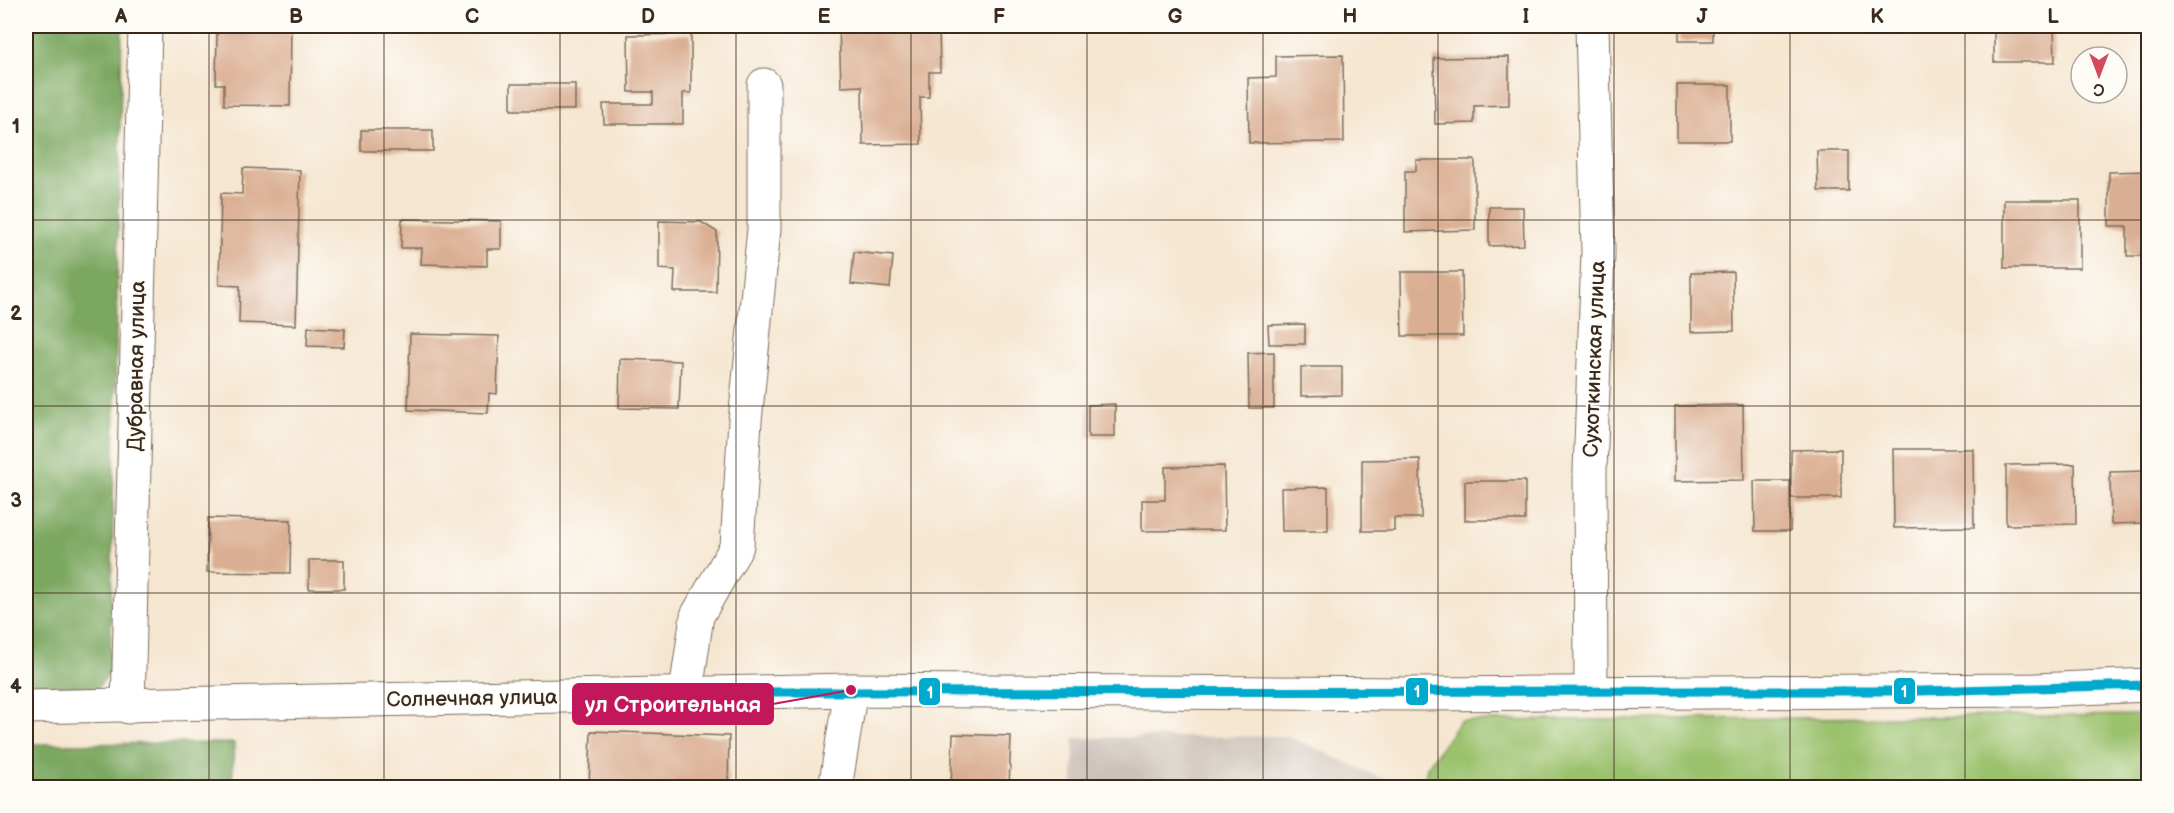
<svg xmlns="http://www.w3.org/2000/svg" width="2174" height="813" viewBox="0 0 2174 813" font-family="'Balsamiq Sans',sans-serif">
  <rect width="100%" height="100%" fill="#fdfcf7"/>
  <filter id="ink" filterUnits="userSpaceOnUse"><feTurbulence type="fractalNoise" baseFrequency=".0167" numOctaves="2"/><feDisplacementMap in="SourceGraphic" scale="12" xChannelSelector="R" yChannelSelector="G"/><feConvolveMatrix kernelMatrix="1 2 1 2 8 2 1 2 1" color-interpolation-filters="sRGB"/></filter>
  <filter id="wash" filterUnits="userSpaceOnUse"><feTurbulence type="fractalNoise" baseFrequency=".008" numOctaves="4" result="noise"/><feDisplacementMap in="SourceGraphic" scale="24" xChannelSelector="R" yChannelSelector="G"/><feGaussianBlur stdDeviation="1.35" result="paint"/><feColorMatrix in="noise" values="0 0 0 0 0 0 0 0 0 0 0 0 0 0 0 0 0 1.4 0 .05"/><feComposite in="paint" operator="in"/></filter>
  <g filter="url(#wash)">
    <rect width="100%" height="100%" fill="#f5e6d0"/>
    <!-- industrial -->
    <polygon fill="#ccc2b9" points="1288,736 1386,780 1385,787 1073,787 1074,738"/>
    <!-- green -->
    <polygon fill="#9ac16c" stroke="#6a7645" stroke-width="1.5" points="2148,715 2148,787 1423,787 1427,767 1460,721"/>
    <!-- forest -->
    <g fill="#7ba760" stroke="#5b683f" stroke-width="1.5">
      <polygon points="26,26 122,26 110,673 97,688 26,686"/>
      <polygon points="234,743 232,787 26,787 26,744"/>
    </g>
    <g id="blocks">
      <!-- building -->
      <g fill="#daae92">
        <polygon points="225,26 291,26 290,106 224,105 224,84 216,84 217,32 224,32"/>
        <polygon points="839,26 939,26 940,72 929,72 929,97 920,97 921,144 863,145 862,86 841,87"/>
        <polygon points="1457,26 1509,26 1509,29 1457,30"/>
        <polygon points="1679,26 1743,26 1743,30 1713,30 1713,41 1679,41"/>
        <polygon points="1994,26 2054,26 2055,62 1994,62"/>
        <polygon points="691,34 691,93 683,93 683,124 604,124 603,104 653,104 653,92 629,92 628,35"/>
        <polygon points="1343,55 1344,142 1249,143 1248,78 1276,77 1276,56"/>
        <polygon points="1509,57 1509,105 1474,106 1474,123 1435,124 1434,58"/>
        <rect x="511" y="84" width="64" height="26"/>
        <rect x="1677" y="85" width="53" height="56"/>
        <rect x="361" y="130" width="72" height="21"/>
        <polygon points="1817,151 1849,151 1849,191 1818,191"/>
        <polygon points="1416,160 1475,160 1475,230 1405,232 1405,171 1416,171"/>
        <polygon points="243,168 300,170 296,325 239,323 240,286 219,285 221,193 242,194"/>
        <polygon points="2148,171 2148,256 2127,256 2127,226 2109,226 2109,172"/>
        <rect x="2004" y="200" width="76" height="68"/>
        <polygon points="1489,207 1523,207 1524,245 1489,246"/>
        <polygon points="402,219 501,221 501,249 487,249 487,266 421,264 422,248 401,248"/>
        <polygon points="659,221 701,222 717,232 716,292 674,292 675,270 659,269"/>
        <polygon points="854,252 893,256 890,288 851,284"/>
        <polygon points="1401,272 1462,272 1463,336 1402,336"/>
        <polygon points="1733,272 1734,331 1691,332 1691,273"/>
        <polygon points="1305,324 1305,344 1269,344 1268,325"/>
        <polygon points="308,327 345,329 344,347 307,346"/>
        <polygon points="410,334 499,336 497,394 489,393 488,413 408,410"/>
        <polygon points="1274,352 1274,408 1249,408 1248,353"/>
        <polygon points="620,359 681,361 679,409 619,408"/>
        <polygon points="1301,367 1342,367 1342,395 1301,396"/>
        <polygon points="1115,404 1115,437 1088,437 1088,405"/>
        <polygon points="1743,405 1744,480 1675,481 1675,406"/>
        <polygon points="1841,449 1841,498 1791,498 1791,450"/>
        <polygon points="1893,449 1973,449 1974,527 1894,528"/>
        <polygon points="1420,459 1421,518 1394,518 1394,531 1362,531 1362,460"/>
        <polygon points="2075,464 2076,524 2006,525 2006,465"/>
        <polygon points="1224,466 1225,530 1142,531 1142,500 1165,500 1165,467"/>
        <polygon points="2148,471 2148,523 2111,524 2110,472"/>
        <rect x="1465" y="481" width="60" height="39"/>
        <polygon points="1754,481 1790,481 1790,531 1755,531"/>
        <polygon points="1328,487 1328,531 1282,531 1281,488"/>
        <polygon points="208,518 291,520 290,573 207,572"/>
        <rect x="309" y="560" width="35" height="29"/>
        <polygon points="591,731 729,736 728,788 589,788"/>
        <polygon points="953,734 1011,736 1009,788 951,788"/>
      </g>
    </g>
  </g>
  <g filter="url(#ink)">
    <use href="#blocks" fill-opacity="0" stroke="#7c6c5c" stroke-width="1.5"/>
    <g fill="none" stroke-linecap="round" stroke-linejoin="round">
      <!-- minor casing -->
      <g stroke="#7c6c5c" stroke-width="35">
        <g id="minor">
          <polyline points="686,692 697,616 737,546 745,421 764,229 764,85"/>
          <polyline points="1591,692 1590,471 1598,252 1592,26"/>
          <polyline points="26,707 851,690 1417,694 2036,690 2148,685"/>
          <polyline points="128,707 145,26"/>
          <polyline points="835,788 851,690"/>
        </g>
      </g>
      <!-- minor -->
      <use href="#minor" stroke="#fff" stroke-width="33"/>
      <!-- bus-1 casing -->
      <g stroke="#fdfcf7" stroke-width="14">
        <polyline id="bus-1" points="686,692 1921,691 2148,685"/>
      </g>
      <!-- bus-1 -->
      <use href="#bus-1" stroke="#00a9ce" stroke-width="9"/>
    </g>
  </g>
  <!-- grid -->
  <path fill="none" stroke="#3b2a1e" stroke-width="1.5" stroke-opacity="0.55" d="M209 26V788M384 26V788M560 26V788M736 26V788M911 26V788M1087 26V788M1263 26V788M1438 26V788M1614 26V788M1790 26V788M1965 26V788M26 220H2148M26 406H2148M26 593H2148"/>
  <g text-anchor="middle" stroke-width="4.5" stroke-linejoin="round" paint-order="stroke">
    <!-- street labels -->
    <g font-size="21" fill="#3b2a1e" stroke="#fdfcf7">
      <text transform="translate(1594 359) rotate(-88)" y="7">Сухоткинская улица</text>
      <text transform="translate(136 366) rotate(-89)" y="7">Дубравная улица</text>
      <text transform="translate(472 698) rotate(-1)" y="7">Солнечная улица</text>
    </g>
  </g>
  <!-- callouts -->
  <path fill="none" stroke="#c2185b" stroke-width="2" d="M851 690L773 704"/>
  <circle fill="#c2185b" stroke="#fdfcf7" stroke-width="2" cx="851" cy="690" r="6"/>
  <rect fill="#c2185b" stroke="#c2185b" stroke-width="2" x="573" y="684" width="200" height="40" rx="6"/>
  <g font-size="22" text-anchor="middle" font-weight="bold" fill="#fff">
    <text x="673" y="712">ул Строительная</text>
  </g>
  <g stroke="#fdfcf7" stroke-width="2">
    <rect x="1893" y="677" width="23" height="28" rx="6" fill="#00a9ce"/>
    <rect x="1405" y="677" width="24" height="29" rx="6" fill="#00a9ce"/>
    <rect x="918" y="677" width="23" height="29" rx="6" fill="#00a9ce"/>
  </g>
  <g font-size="16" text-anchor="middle" font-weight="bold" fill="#fff">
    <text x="1904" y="697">1</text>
    <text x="1417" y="697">1</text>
    <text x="930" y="698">1</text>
  </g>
  <!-- margin -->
  <rect width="2174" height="813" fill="none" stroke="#fdfcf7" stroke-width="66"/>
  <!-- north arrow -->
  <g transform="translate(2099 75) rotate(180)"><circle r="28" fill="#fdfcf7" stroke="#afa8a0" stroke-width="1.5"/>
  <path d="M0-4.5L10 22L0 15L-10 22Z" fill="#d1495b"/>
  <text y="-9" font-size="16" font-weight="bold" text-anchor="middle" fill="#3b2a1e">С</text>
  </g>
  <rect x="33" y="33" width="2108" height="747" fill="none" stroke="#3b2a1e" stroke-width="2"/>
  <g font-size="20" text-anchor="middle" font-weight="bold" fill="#3b2a1e">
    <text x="121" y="23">A</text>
    <text x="296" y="23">B</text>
    <text x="472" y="23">C</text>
    <text x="648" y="23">D</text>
    <text x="824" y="23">E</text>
    <text x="999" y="23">F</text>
    <text x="1175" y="23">G</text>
    <text x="1350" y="23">H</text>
    <text x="1526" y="23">I</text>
    <text x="1702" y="23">J</text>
    <text x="1877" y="23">K</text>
    <text x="2053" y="23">L</text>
    <text x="16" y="133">1</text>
    <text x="16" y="320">2</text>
    <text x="16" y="507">3</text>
    <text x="16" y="693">4</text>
  </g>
</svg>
